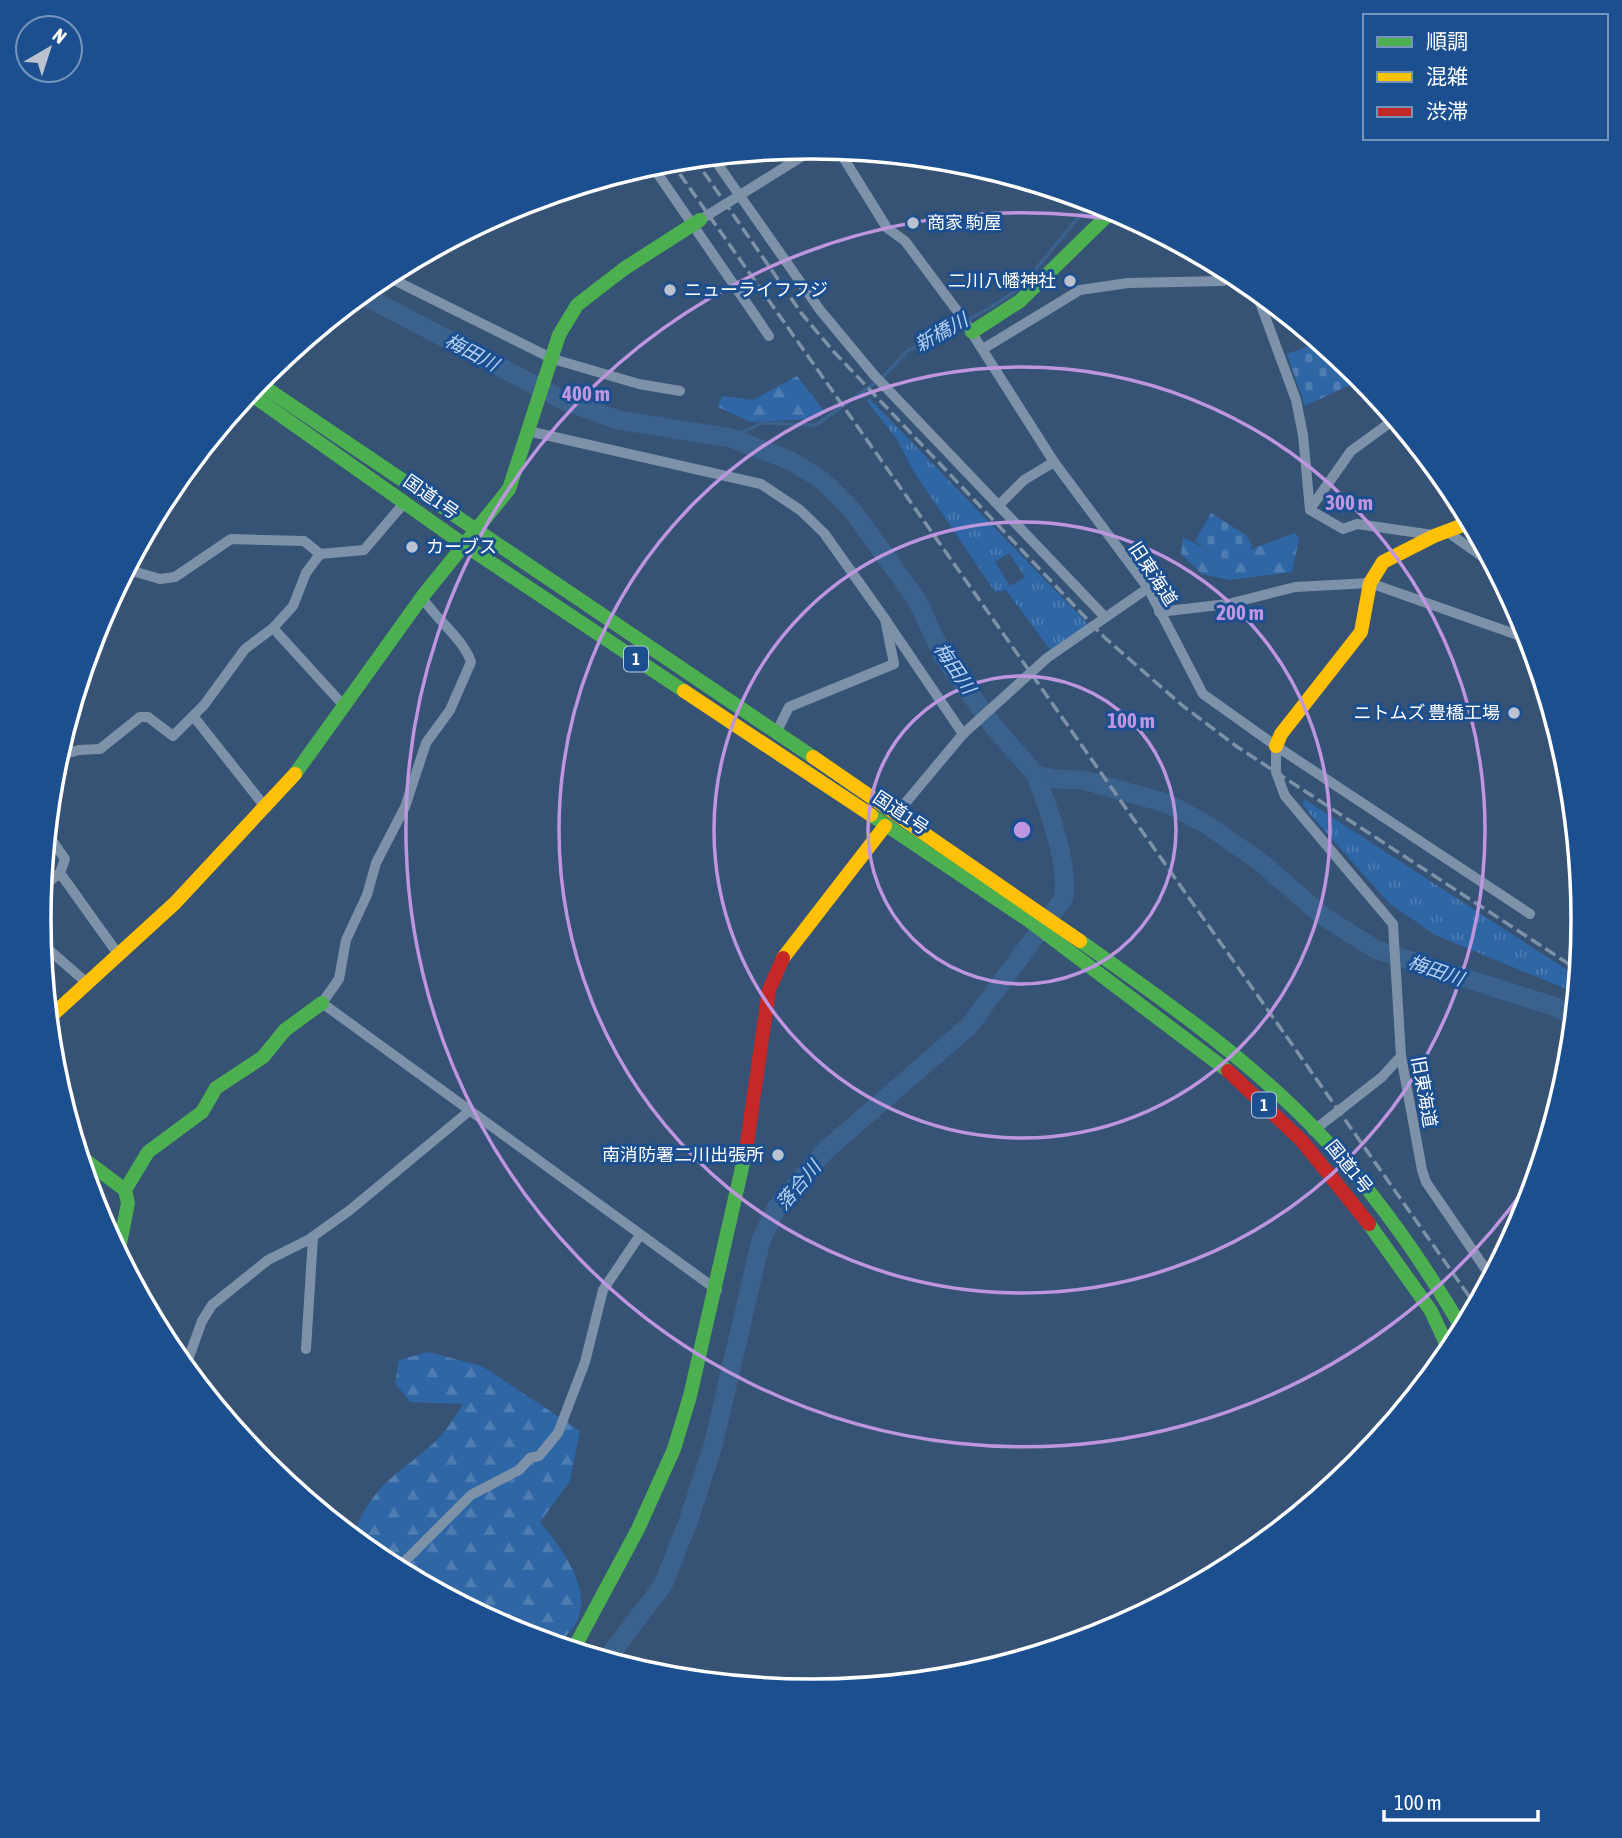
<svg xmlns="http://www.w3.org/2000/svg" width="1622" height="1838" viewBox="0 0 1622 1838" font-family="'Asap Condensed','Noto Sans JP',sans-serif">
  <defs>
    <pattern id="grass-tufts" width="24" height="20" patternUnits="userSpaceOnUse" patternTransform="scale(1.75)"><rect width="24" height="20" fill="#2f66a5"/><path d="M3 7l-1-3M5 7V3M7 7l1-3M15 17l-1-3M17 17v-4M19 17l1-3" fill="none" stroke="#4e7db2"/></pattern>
    <pattern id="forest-firs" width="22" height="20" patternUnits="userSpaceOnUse" patternTransform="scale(1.75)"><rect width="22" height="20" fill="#2f66a5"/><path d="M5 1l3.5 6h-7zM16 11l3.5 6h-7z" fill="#4e7db2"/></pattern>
    <pattern id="cemetery-stones" width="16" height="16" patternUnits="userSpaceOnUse" patternTransform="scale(1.75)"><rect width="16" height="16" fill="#2f66a5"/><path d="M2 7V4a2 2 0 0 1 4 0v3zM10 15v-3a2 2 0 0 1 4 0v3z" fill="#4e7db2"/></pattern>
  </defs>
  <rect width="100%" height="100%" fill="#365274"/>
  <!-- grass -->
  <g fill="url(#grass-tufts)" fill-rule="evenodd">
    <path d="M869 398 1089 625 1051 651 1006 590 995 592 914 472 896 438 867 401ZM1009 553 1025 577 1010 586 995 562Z"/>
    <polygon points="1304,799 1578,977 1576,993 1435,935 1389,903 1308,812 1303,804"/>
  </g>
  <!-- forest -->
  <g fill="url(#forest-firs)">
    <polygon points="797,376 824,411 812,419 751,422 718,407 722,396 753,400"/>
    <polygon points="1295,533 1299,539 1292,572 1230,580 1202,574 1181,554 1183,537 1225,559"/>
    <path d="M428 1352 482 1366 580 1431 570 1481 540 1522C561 1548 595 1590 575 1625 571 1632 562 1639 557 1645 490 1625 406 1581 352 1537 376 1479 394 1479 437 1440 447 1430 455 1416 463 1404L410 1402 395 1383 399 1360Z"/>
  </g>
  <!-- cemetery -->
  <g fill="url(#cemetery-stones)">
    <polygon points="1320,342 1357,373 1359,381 1305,406 1287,354"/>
    <polygon points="1211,513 1246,535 1252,545 1245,561 1232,566 1195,541"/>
  </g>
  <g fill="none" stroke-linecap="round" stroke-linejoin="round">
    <!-- stream -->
    <polyline stroke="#3b618d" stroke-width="3.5" points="731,438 762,423 816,425 882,378 907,351 988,309 1020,288 1092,201"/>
    <!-- river -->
    <g stroke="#3b618d" stroke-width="19">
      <polyline points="361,294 565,401 618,420 731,438 789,460 822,480 852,510 917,600 943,656 994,727 1036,775 1054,779 1083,780 1166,803 1204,823 1258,860 1324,917 1377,950 1556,1007 1574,1017"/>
      <path d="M606 1660 663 1585 688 1522 713 1446 761 1240 777 1207 826 1150 969 1026 1064 898C1068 857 1049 813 1036 775"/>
    </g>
    <!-- street -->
    <g stroke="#7d92a8" stroke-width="10">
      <polyline points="838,149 887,228 905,241 961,316 1054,462 1148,588 1203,694 1276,746 1530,914"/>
      <polyline points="712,156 820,310 874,375 1104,616"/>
      <polyline points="651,164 769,336"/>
      <polyline points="700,220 817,147"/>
      <polyline points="384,275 553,359 639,384 680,391"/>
      <polyline points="1255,289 1296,400 1303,435 1310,510 1343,529 1357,524 1433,535"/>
      <polyline points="983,349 1080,290 1128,283 1223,281 1233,273"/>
      <polyline points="528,431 761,484 800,510 824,533 885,619"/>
      <polyline points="1000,504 1024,480 1054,462"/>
      <polyline points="1310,509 1351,451 1395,419"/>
      <polyline points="1446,531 1493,564"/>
      <polyline points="126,569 160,579 175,577 231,539 304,541 320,554"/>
      <path d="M422 597C436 620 463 638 471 662L450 710 426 743 405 807 376 863 367 895 346 940 339 979 322 1003 717 1290"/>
      <polyline points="1159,612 1228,604 1295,587 1370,583 1529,639"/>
      <polyline points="273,628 345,707"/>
      <polyline points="194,717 266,808"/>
      <polyline points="776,733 789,707 894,664 885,619 963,734 897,813"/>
      <polyline points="963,734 1047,658 1148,588"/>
      <polyline points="1276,746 1276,772 1285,796 1393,924 1401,1056 1422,1170 1426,1182 1491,1277"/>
      <polyline points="57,756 79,750 100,749 140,717 148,717 173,736 204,705 245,649 273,628 293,606 306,573 320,554 364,550 405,502"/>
      <polyline points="47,833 65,859 60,873 118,954"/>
      <polyline points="42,887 60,873"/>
      <polyline points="41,943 87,983"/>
      <polyline points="1313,1131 1382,1077 1401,1056"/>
      <polyline points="306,1349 313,1237"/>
      <polyline points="185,1368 202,1321 212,1305 268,1260 308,1240 350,1210 468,1112"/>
      <polyline points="397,1569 471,1495 519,1470 530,1458 539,1456 558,1433 585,1362 603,1290 640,1235"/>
    </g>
    <!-- fast -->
    <g stroke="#4caf50" stroke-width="14">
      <polyline points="972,332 1020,301 1114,209"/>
      <polyline points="257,382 813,757"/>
      <polyline points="249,393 463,544 684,691"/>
      <polyline points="295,774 422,597 509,489 559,335 577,305 625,268 700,220"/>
      <polyline points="871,815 1028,920 1228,1071"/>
      <path d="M1080 941C1162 999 1246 1057 1316 1130 1373 1190 1421 1258 1463 1330"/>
      <polyline points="80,1156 125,1190"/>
      <polyline points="1369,1224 1431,1311 1450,1352"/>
      <polyline points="118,1254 128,1203 125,1190 148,1152 202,1112 216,1088 263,1057 285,1030 322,1003"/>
      <polyline points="573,1650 638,1529 674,1449 690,1396 746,1150"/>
    </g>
    <!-- slow -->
    <g stroke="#ffc107" stroke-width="14">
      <polyline points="684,691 871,815"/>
      <polyline points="1276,746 1281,734 1361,632 1370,583 1383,562 1434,536 1471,522"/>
      <polyline points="813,757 1080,941"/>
      <polyline points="783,958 885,826"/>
      <polyline points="48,1019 175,903 295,774"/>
    </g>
    <!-- jam -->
    <g stroke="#c62828" stroke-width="14">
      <polyline points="1228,1071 1302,1141 1369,1224"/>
      <polyline points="746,1150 769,990 783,958"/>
    </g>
    <!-- rail -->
    <g stroke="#7e92a7" stroke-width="3.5" stroke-dasharray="12 5" stroke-linecap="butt">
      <polyline points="694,158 802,314 834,352 1104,637 1183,706 1236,746 1578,970"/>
      <polyline points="670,160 1476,1306"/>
    </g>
  </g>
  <!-- distance rings -->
  <g fill="none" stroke="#bd96df" stroke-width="3.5">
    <circle cx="1022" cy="830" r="154"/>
    <circle cx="1022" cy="830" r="308"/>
    <circle cx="1022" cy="830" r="463"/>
    <path d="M1537 1171A617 617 0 1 1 1140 224"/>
  </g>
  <!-- markers -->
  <g fill="#b9c2ce" stroke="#1b4f8f" stroke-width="2.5">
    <circle cx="913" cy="223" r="7"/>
    <circle cx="1070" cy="281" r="7"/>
    <circle cx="670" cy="290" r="7"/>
    <circle cx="412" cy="547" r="7"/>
    <circle cx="1514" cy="713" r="7"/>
    <circle cx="778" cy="1155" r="7"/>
  </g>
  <g text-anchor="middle" stroke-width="6" stroke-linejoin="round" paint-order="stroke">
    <!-- shield labels -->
    <g fill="#1b4f8f" stroke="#bbcadd" stroke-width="2">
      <rect x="624" y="646.5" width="24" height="25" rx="5"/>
      <rect x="1252" y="1092.5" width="24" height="25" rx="5"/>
    </g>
    <g font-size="16" font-weight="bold" fill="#fff">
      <text x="636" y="665">1</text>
      <text x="1264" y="1111">1</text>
    </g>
    <!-- poi labels -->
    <g font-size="18" fill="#fff" stroke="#1b4f8f" text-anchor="start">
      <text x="927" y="229">商家 駒屋</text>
      <text x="1056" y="287" text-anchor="end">二川八幡神社</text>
      <text x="684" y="296">ニューライフフジ</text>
      <text x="426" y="553">カーブス</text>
      <text x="1500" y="719" text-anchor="end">ニトムズ 豊橋工場</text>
      <text x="764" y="1161" text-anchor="end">南消防署二川出張所</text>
    </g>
    <!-- street labels -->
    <g font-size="18" fill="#fff" stroke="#1b4f8f">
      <text transform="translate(431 497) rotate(35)" y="6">国道1号</text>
      <text transform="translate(1153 574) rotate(57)" y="6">旧東海道</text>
      <text transform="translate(901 813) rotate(34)" y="6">国道1号</text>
      <text transform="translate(1424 1092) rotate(80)" y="6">旧東海道</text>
      <text transform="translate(1349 1167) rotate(51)" y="6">国道1号</text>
    </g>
    <!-- water labels -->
    <g font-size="19" font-style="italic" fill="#b5d3f5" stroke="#1b4f8f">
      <text transform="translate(941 332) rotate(-29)" y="7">新橋川</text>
      <text transform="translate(472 352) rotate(28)" y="7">梅田川</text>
      <text transform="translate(955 668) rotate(56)" y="7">梅田川</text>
      <text transform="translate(1436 970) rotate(19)" y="7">梅田川</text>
      <text transform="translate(798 1185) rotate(-50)" y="7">落合川</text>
    </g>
  </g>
  <!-- crop -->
  <path d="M0 0H1622V1838H0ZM51 919a760 760 0 1 1 1520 0a760 760 0 1 1-1520 0Z" fill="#1b4f8f" fill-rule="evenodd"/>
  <path fill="none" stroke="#fff" stroke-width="3.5" d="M51 919a760 760 0 1 1 1520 0a760 760 0 1 1-1520 0Z"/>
  <circle cx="1022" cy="830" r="10" fill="#bd96df" stroke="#1b4f8f" stroke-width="3.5"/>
  <g font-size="21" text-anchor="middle" font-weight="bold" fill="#bd96df" stroke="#1b4f8f" stroke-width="6" stroke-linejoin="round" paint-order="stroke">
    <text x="586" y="401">400 m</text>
    <text x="1349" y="510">300 m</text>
    <text x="1240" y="620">200 m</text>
    <text x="1131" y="728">100 m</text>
  </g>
  <!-- legend -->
  <rect x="1363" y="14" width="245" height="126" fill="#1b4f8f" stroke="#7695bc" stroke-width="2"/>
  <rect x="1377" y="37" width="35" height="10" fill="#4caf50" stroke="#7695bc" stroke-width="2"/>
  <text x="1426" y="49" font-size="21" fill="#ffffff">順調</text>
  <rect x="1377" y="72" width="35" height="10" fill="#ffc107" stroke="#7695bc" stroke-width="2"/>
  <text x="1426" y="84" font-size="21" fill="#ffffff">混雑</text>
  <rect x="1377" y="107" width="35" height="10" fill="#c62828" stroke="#7695bc" stroke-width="2"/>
  <text x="1426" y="119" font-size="21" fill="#ffffff">渋滞</text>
  <!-- north arrow -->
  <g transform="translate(49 49) rotate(39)"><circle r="33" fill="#1b4f8f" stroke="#7695bc" stroke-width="2"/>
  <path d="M0-5L12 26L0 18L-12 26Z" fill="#b9c2ce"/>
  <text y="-10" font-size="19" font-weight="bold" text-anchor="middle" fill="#ffffff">N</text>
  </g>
  <!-- scale -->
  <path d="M1384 1810v10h154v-10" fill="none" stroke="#ffffff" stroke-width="3.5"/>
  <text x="1394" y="1810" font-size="21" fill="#ffffff" stroke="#1b4f8f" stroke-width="5" paint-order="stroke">100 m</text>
</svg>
